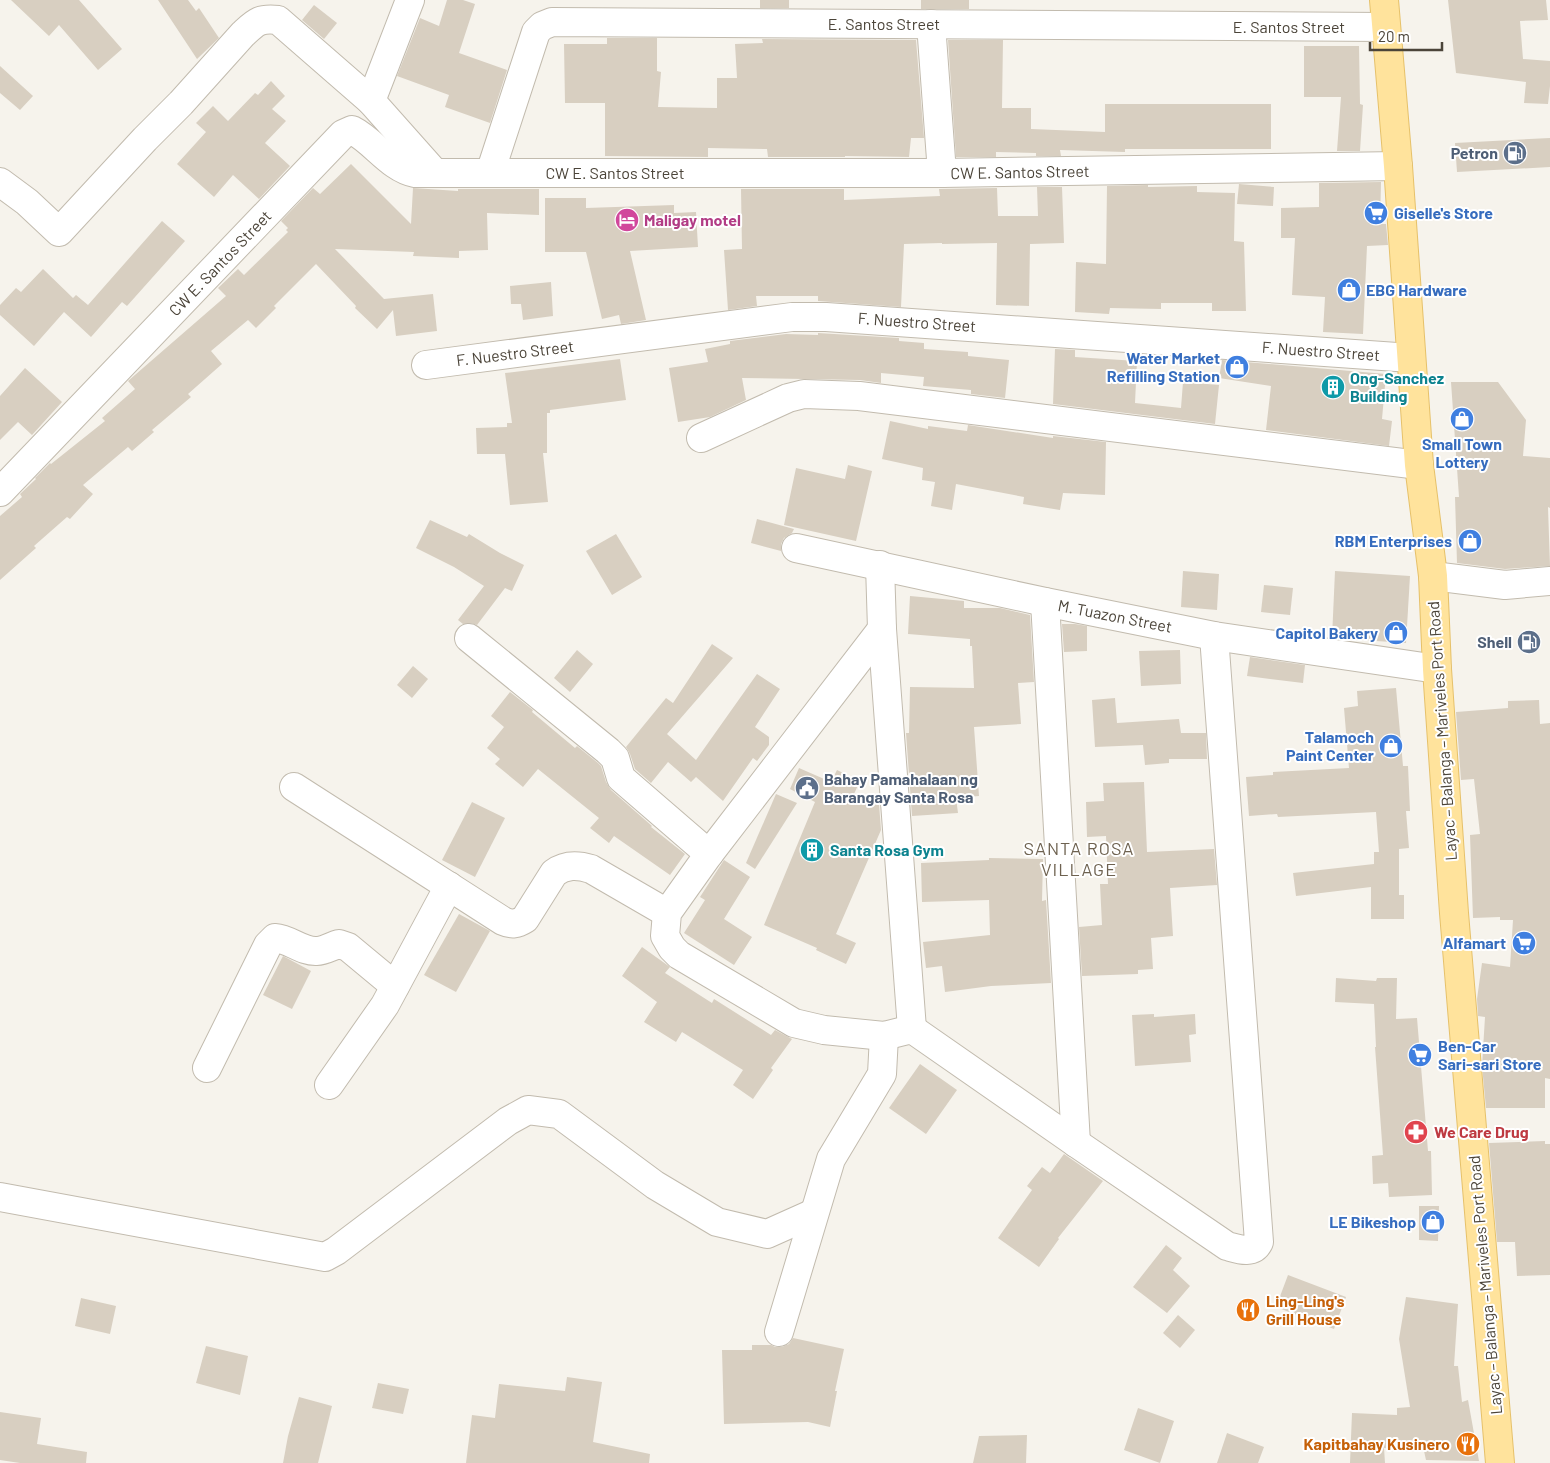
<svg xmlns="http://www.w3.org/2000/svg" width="1550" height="1463" viewBox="0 0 1550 1463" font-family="Barlow,sans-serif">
  <rect width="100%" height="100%" fill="#f6f3ec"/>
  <!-- building -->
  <g fill="#d8cfc1">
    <polygon points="11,0 79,0 122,49 98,70 59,25 49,36"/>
    <polygon points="158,0 188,0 196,11 199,8 219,38 197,59"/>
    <polygon points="447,0 463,0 475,4 459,53 507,70 490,123 445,107 449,95 397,76 420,18 439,26"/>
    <rect x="760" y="0" width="29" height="8"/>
    <rect x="921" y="0" width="48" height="9"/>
    <polygon points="1448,0 1546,0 1548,20 1520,21 1523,59 1550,61 1550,86 1548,104 1524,103 1526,82 1456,73"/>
    <polygon points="314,5 337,23 324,39 302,20"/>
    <polygon points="607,38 657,38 657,71 661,72 658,107 717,108 717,78 737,78 735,44 763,43 762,39 916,40 924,138 911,138 909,157 845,156 845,157 768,157 767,149 708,148 708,157 605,156 605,103 565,103 564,44 607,44"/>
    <polygon points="948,40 1003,40 1002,108 1031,108 1031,129 1105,132 1105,104 1271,104 1271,149 1125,149 1125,152 1060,150 1061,156 1036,156 1036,153 996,152 996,157 956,157"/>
    <polygon points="1304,46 1359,46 1360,104 1363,105 1360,151 1337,151 1341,97 1304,97"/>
    <polygon points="0,66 33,96 20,110 0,93"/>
    <polygon points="271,81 285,96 272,109 286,121 265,143 290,166 259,199 233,175 214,197 177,164 206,132 196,123 213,106 228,121 255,93 258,95"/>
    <polygon points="1550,138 1550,167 1457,172 1455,143"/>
    <polygon points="351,164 411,224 413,188 458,191 458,189 539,189 539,215 487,213 488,250 459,251 459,258 413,256 414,252 335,249 384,299 433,294 437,331 396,336 393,310 377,329 355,308 356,306 316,264 274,306 276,308 256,328 248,320 211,351 222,364 188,394 191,397 152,430 154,432 132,451 128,447 83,485 93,494 70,519 67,517 34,546 36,548 0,580 0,516 22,497 20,494 36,479 35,478 50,463 51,464 105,421 102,418 135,389 128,381 226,296 218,288 238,269 244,275 288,232 286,230 288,228 281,221 313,188 320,194"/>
    <polygon points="1381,182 1380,224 1386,224 1388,245 1367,246 1363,334 1323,332 1325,297 1292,295 1295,238 1281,238 1281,208 1319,207 1319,183"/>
    <polygon points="1239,184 1274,187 1273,206 1237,204"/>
    <polygon points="1148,185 1148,187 1197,186 1197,192 1235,193 1234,241 1244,242 1246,311 1212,311 1212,303 1161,303 1161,309 1110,308 1109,314 1075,312 1076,262 1106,264 1107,186"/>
    <polygon points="1037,187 1062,187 1064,243 1030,244 1029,306 996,305 997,243 942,244 942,243 904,244 901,307 818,301 818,296 756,296 757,306 728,310 724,250 742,249 741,189 844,189 844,200 940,196 939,189 997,188 998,216 1038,216"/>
    <polygon points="545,198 586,198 586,208 674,205 674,213 696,212 698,247 630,251 646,320 621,324 619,315 602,319 586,252 545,252"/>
    <polygon points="162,221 185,241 127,306 122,302 91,337 64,312 34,346 0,315 0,305 16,288 21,292 43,269 73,298 76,295 88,305"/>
    <polygon points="551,282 553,316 523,320 521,304 511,304 510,286"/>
    <polygon points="818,333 899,338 899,341 924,343 924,349 968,352 968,356 1009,360 1005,398 971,394 971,390 923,386 924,377 881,373 881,383 860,380 742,378 746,400 710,417 678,422 669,368 708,362 705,349 730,344 730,341 786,334 818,335"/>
    <polygon points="1055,349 1075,350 1075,357 1137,361 1135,403 1181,408 1183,382 1219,385 1215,424 1053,404"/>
    <polygon points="620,359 626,400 550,410 550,413 547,413 547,453 543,453 548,502 510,505 505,454 477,454 476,428 507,427 507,423 512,423 505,373"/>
    <polygon points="1222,360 1386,374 1382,419 1392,421 1389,446 1266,430 1271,386 1219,378"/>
    <polygon points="25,368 62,402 32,435 18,422 0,440 0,396"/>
    <polygon points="1451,382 1498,382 1526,420 1523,456 1550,458 1550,508 1548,507 1550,566 1505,569 1457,563 1455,497 1459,497"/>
    <polygon points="890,421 928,429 928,426 967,431 968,425 1053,438 1053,436 1106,442 1105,495 1063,493 1060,510 1023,504 1024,497 956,484 952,510 931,506 935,482 922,480 923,468 882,459"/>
    <polygon points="848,465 872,471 856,541 784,525 796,468 845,479"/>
    <polygon points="757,519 794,529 792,533 784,538 781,544 781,551 751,543"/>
    <polygon points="430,520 467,537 469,534 500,553 524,565 512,591 505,588 477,625 471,623 463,624 458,620 484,586 454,567 416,548"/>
    <polygon points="616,534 642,577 612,595 586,551"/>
    <polygon points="1183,571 1219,574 1217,610 1181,607"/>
    <polygon points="1335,571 1410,576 1406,643 1332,638"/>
    <polygon points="1264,585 1293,588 1290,615 1261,612"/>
    <polygon points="910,596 964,601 964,608 1000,608 1030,615 1034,682 1018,683 1021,724 974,727 979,796 956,798 958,813 912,816 906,733 909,733 910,687 974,688 972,646 970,646 970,639 908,634"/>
    <polygon points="1062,624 1075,624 1087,626 1087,651 1064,652"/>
    <polygon points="712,644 733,658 667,734 696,760 757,674 780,689 755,727 769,737 769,745 757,761 753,758 723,801 696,777 691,782 668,762 651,783 635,769 630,754 626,747 666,698 673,703"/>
    <polygon points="577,650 593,664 570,692 554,678"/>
    <polygon points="1180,650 1181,684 1141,686 1139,651"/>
    <polygon points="1250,657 1305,665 1303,683 1247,676"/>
    <polygon points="413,666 428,679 412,698 397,685"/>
    <polygon points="1396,688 1403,766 1408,766 1410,811 1406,811 1409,848 1399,849 1399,895 1404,895 1404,919 1371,919 1371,887 1296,896 1293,873 1374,864 1374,852 1379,852 1376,812 1278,817 1277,814 1249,816 1246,777 1273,775 1273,772 1349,768 1344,708 1358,706 1357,691"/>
    <polygon points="510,692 533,710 532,712 575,748 577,746 598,763 601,766 606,782 611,790 652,826 651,827 685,854 670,875 614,836 609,843 590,828 599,818 538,769 523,787 495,764 500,759 487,748 504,727 491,716"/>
    <polygon points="1115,698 1117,723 1179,719 1181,733 1206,733 1207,759 1169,759 1169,763 1145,765 1143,745 1095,747 1092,700"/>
    <polygon points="1539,700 1540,724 1550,723 1550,1079 1545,1078 1545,1108 1486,1108 1482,1066 1485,1017 1478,1016 1477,999 1482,963 1510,967 1513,920 1500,920 1500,917 1473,918 1470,835 1480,834 1474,779 1461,780 1456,712 1508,708 1508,701"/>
    <polygon points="799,768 831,782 837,770 860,781 854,794 879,804 881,830 836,934 856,943 846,964 816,950 817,948 764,925 815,802 790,789"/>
    <polygon points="1144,782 1147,852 1214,849 1217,885 1170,888 1173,936 1151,938 1153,969 1138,970 1138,974 1082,976 1079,927 1102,925 1100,884 1108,884 1106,836 1087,837 1086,802 1104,801 1103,783"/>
    <polygon points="776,794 797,803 755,869 746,863"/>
    <polygon points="472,802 505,818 475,877 442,860"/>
    <polygon points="989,858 1043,859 1042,901 1046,900 1051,983 991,986 945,992 942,966 926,968 923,942 990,935 989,900 922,902 921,863 989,860"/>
    <polygon points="724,860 750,877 724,919 752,937 734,965 684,933 705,900 700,897"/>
    <polygon points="459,914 490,931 456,992 424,975"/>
    <polygon points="642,947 670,967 665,973 712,1003 714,999 771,1035 775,1030 792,1039 771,1068 773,1070 753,1099 733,1085 743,1070 682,1032 676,1042 644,1022 657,1002 622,976"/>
    <polygon points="283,956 311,971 292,1009 263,995"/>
    <polygon points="1336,978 1376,981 1377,978 1397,978 1396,1019 1417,1018 1428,1151 1431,1151 1432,1195 1389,1197 1388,1183 1373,1184 1372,1156 1383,1155 1375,1047 1376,1047 1374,1004 1335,1002"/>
    <polygon points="1154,1014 1154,1017 1195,1014 1196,1034 1189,1035 1191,1062 1135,1066 1132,1015"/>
    <polygon points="920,1064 957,1090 926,1134 889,1108"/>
    <polygon points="1545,1141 1545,1144 1550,1144 1550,1275 1517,1276 1515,1242 1497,1242 1489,1143"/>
    <polygon points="1064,1154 1103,1181 1058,1238 1059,1239 1039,1267 998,1238 1032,1190 1027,1186 1042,1167 1050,1173"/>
    <polygon points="1419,1206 1439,1206 1438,1241 1419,1240"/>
    <polygon points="1166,1245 1182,1258 1173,1270 1190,1286 1167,1313 1133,1287"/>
    <polygon points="1288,1275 1346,1297 1334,1329 1276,1307"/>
    <polygon points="1406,1297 1458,1304 1454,1366 1458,1366 1462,1402 1468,1400 1479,1461 1426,1460 1424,1451 1384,1448 1385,1463 1350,1463 1352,1413 1397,1415 1397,1408 1410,1407 1399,1339"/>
    <polygon points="81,1298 116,1306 110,1334 75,1326"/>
    <polygon points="1178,1315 1195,1330 1180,1348 1163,1333"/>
    <polygon points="793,1338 844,1349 835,1391 837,1391 830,1427 808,1422 724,1424 722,1350 752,1350 752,1345 771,1345 775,1347 782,1347 789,1344"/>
    <polygon points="206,1346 248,1356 240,1395 196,1383"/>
    <polygon points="567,1377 602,1382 593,1442 650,1454 649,1463 466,1463 472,1415 495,1418 499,1384 565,1391"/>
    <polygon points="378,1383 409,1389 403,1414 372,1408"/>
    <polygon points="299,1397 332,1406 318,1463 283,1463 288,1436"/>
    <polygon points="1138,1408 1174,1421 1160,1463 1124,1450"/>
    <polygon points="0,1412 41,1418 37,1444 87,1452 86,1463 20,1463 0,1460"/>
    <polygon points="1227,1433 1264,1447 1258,1463 1217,1463"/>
    <polygon points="1027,1435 1026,1463 973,1463 979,1436"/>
  </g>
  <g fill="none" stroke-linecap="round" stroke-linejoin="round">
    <!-- minor casing -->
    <g stroke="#c2bbae" stroke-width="30">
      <g id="minor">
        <polyline points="931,24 942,173"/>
        <polyline points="371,101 410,0"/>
        <polyline points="490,173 536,32 542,26 552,22 1385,27"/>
        <path d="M0 182 27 202 59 232 145 139 181 103 243 34C256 22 259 18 278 20L371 101 435 173"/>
        <polyline points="426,365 792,317 826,317 1411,358"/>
        <polyline points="701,438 788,398 804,394 859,396 1419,465"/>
        <path d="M0 492 343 134 352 130C374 141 390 168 415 173H942L1398 166"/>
        <polyline points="796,548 1045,602 1214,636 1437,669"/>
        <polyline points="880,565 882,629 912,1029"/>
        <polyline points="1433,576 1505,585 1550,581"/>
        <polyline points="1045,602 1076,1143"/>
        <path d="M882 629 709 854 667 913 665 936 672 948 679 955 794 1023 824 1030 884 1036 912 1029 1076 1143 1227 1246C1238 1249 1253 1255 1259 1242L1214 636"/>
        <polyline points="469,638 608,751 615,758 621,778 709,854"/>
        <path d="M294 787 503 921C512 925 517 924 525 919L554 873C566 864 578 865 591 869L667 913"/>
        <path d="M207 1068 268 945 275 938C290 939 302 952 317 951 324 951 332 946 339 944L348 947 395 986"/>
        <polyline points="329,1085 385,1005 449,886"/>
        <polyline points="0,1197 325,1257 336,1251 508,1121 528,1110 559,1114 655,1185 717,1222 767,1234 814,1213"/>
        <polyline points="779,1332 831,1159 882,1074 884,1036"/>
      </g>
    </g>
    <!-- major casing -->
    <g stroke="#e6c16a" stroke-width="30">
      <polyline id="major" points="1384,0 1398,166 1419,465 1433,576 1437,669 1454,913 1500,1463"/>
    </g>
    <!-- minor -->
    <use href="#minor" stroke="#fff" stroke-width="28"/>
    <!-- major -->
    <use href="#major" stroke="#ffe39c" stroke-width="28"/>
  </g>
  <!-- icons -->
  <defs>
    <g id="fuel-disc" transform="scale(1.25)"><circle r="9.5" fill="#5c6f8a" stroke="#fff"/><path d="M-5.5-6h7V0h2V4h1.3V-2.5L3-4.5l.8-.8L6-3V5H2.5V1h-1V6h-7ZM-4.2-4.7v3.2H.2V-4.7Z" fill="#fff"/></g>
    <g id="supermarket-disc" transform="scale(1.25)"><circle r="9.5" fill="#3f7fe0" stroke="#fff"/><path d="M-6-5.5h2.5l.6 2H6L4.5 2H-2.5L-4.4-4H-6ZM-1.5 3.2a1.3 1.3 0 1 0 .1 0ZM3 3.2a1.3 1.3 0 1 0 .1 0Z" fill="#fff"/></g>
    <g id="hotel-disc" transform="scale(1.25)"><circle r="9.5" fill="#d1479c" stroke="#fff"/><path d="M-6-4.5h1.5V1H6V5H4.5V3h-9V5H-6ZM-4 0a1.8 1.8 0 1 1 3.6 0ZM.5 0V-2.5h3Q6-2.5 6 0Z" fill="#fff"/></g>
    <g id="shop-disc" transform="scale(1.25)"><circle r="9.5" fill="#3f7fe0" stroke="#fff"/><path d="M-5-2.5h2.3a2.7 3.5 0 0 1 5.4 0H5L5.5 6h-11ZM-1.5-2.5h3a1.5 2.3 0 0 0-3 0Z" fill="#fff"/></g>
    <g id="building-disc" transform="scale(1.25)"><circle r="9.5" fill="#0f9aa8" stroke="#fff"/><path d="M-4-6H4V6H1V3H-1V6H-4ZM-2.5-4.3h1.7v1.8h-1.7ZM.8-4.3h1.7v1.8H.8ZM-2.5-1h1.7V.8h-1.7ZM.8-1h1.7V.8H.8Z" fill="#fff"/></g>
    <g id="civic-disc" transform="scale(1.25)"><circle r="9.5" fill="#5c6f8a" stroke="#fff"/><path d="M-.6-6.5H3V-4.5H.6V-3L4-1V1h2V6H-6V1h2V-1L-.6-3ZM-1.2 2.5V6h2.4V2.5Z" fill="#fff"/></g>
    <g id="pharmacy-disc" transform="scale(1.25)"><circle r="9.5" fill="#e0444e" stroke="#fff"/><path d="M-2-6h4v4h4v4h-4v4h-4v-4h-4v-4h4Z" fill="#fff"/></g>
    <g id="restaurant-disc" transform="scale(1.25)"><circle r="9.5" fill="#e8710a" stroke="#fff"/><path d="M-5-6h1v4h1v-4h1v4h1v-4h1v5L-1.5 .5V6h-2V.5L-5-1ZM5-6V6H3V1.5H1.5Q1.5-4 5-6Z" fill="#fff"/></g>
  </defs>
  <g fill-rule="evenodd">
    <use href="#fuel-disc" x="1515" y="153"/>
    <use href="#supermarket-disc" x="1376" y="213"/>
    <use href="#hotel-disc" x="627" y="220"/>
    <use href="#shop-disc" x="1349" y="290"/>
    <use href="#shop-disc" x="1237" y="367"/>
    <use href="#building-disc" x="1333" y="387"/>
    <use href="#shop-disc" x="1462" y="419"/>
    <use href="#shop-disc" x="1470" y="541"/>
    <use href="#shop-disc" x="1396" y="633"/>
    <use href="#fuel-disc" x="1529" y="642"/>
    <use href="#shop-disc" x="1391" y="746"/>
    <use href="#civic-disc" x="807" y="788"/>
    <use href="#building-disc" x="812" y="850"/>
    <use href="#supermarket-disc" x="1524" y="943"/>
    <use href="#supermarket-disc" x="1420" y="1055"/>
    <use href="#pharmacy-disc" x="1416" y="1132"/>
    <use href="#shop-disc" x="1433" y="1222"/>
    <use href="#restaurant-disc" x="1248" y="1310"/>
    <use href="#restaurant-disc" x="1468" y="1444"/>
  </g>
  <g text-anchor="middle" stroke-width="4" stroke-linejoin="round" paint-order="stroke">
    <!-- street labels -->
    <g font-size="16" fill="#4b4439" stroke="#fff">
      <text x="884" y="30">E. Santos Street</text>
      <text x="1289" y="33">E. Santos Street</text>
      <text transform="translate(1020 172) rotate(-1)" y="6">CW E. Santos Street</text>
      <text x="615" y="179">CW E. Santos Street</text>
      <text transform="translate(220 263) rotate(-46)" y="6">CW E. Santos Street</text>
      <text transform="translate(917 322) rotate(4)" y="6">F. Nuestro Street</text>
      <text transform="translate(1321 351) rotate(4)" y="6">F. Nuestro Street</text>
      <text transform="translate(515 353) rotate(-7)" y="6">F. Nuestro Street</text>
      <text transform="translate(1115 616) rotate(11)" y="6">M. Tuazon Street</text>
      <text transform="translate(1442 731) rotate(-94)" y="6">Layac – Balanga – Mariveles Port Road</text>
      <text transform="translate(1485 1285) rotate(-95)" y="6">Layac – Balanga – Mariveles Port Road</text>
    </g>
    <!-- service labels -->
    <g font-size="16" font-weight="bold" fill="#4e5e75" stroke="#fff" text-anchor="end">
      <text x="1498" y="159">Petron</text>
      <text x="1512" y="648">Shell</text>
      <text x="824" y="785" text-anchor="start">Bahay Pamahalaan ng<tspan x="824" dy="18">Barangay Santa Rosa</tspan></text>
    </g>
    <!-- shop labels -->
    <g font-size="16" font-weight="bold" fill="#366cbe" stroke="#fff" text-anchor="end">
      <text x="1394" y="219" text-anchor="start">Giselle's Store</text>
      <text x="1366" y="296" text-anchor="start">EBG Hardware</text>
      <text x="1220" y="364">Water Market<tspan x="1220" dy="18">Refilling Station</tspan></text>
      <text x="1462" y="450" text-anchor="middle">Small Town<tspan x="1462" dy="18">Lottery</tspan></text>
      <text x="1452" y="547">RBM Enterprises</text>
      <text x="1378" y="639">Capitol Bakery</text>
      <text x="1374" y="743">Talamoch<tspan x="1374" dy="18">Paint Center</tspan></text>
      <text x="1506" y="949">Alfamart</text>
      <text x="1438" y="1052" text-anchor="start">Ben-Car<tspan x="1438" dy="18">Sari-sari Store</tspan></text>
      <text x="1416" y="1228">LE Bikeshop</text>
    </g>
    <!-- hotel labels -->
    <g font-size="16" font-weight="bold" fill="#b23c85" stroke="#fff" text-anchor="start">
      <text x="644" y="226">Maligay motel</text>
    </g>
    <!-- culture labels -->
    <g font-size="16" font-weight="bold" fill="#0d838f" stroke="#fff" text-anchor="start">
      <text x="1350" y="384">Ong-Sanchez<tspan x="1350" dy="18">Building</tspan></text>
      <text x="830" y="856">Santa Rosa Gym</text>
    </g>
    <!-- health labels -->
    <g font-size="16" font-weight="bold" fill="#be3a42" stroke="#fff" text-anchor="start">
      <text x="1434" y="1138">We Care Drug</text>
    </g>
    <!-- food labels -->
    <g font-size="16" font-weight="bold" fill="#c56008" stroke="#fff" text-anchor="start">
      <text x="1266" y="1307">Ling-Ling's<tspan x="1266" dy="18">Grill House</tspan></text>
      <text x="1450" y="1450" text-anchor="end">Kapitbahay Kusinero</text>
    </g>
    <!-- neighbourhood labels -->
    <g font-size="18" letter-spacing="1" fill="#6e6250" stroke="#fff">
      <text x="1079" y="855">SANTA ROSA<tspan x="1079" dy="21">VILLAGE</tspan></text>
    </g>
  </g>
  <!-- scale -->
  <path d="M1370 42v8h72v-8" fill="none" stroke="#4b4439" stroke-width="2.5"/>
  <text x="1378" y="42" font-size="15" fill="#4b4439" stroke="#ffffff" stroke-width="4" paint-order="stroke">20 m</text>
</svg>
